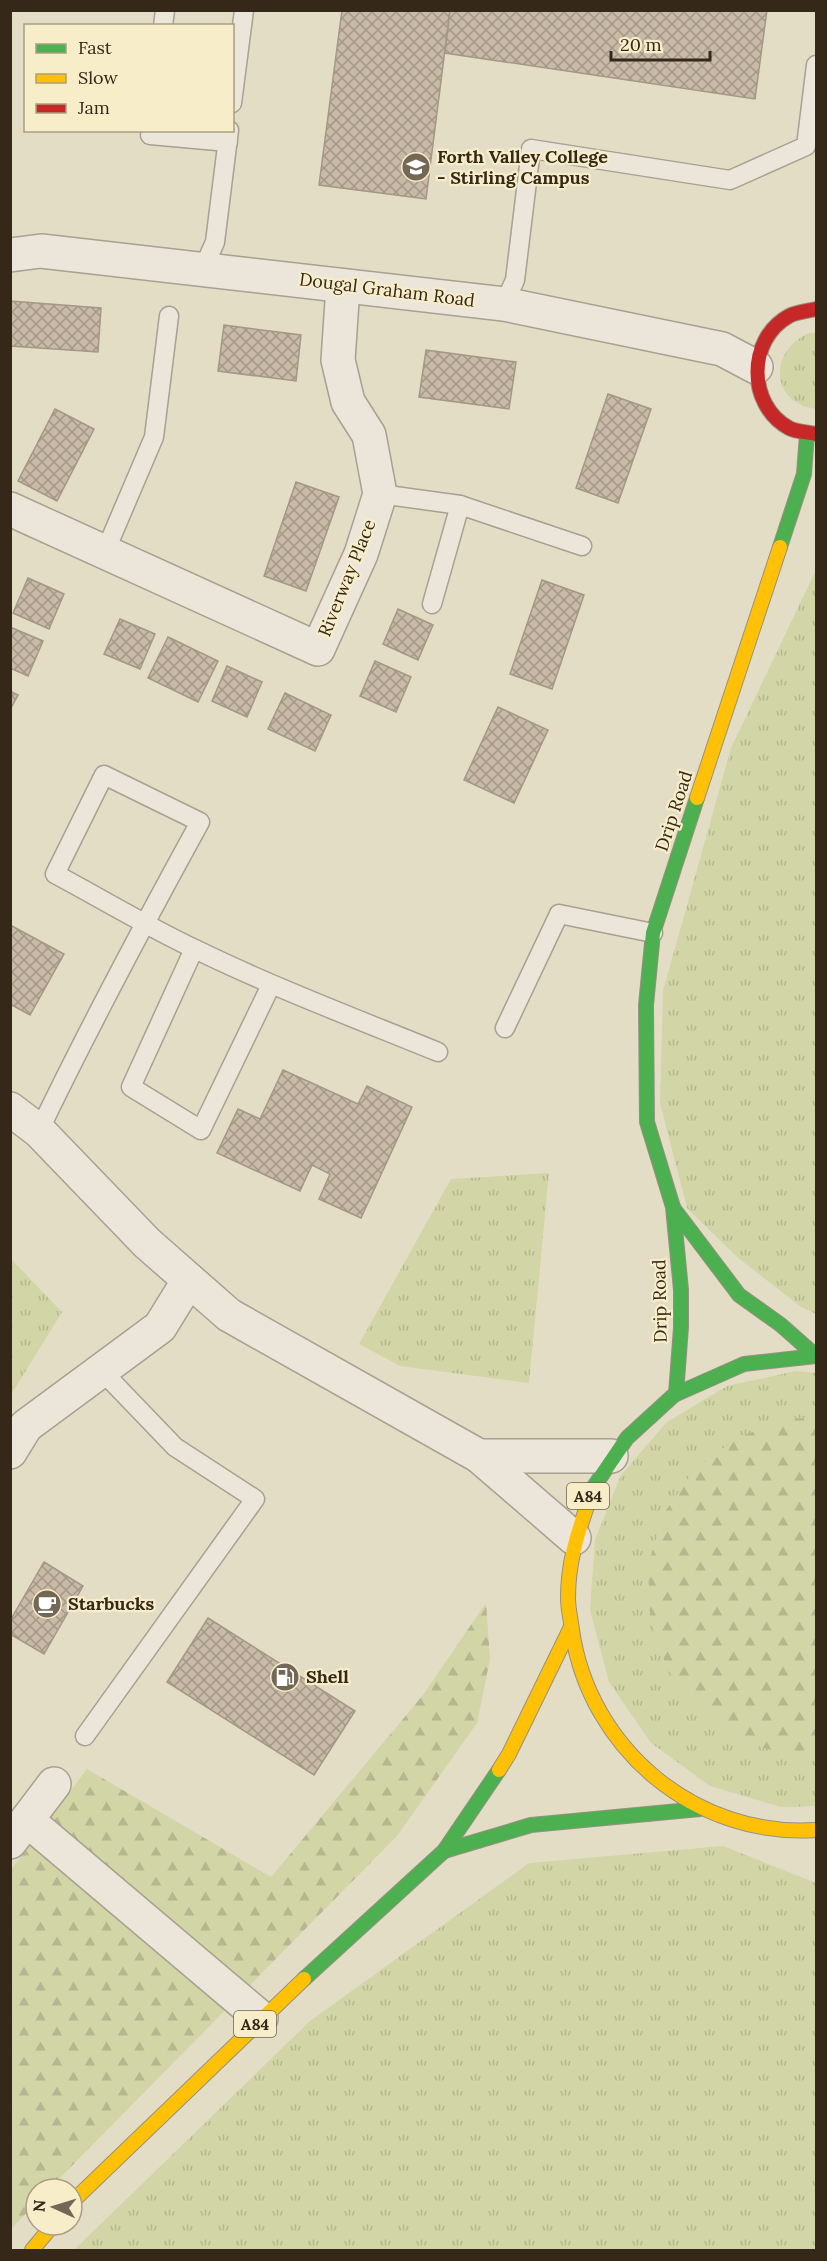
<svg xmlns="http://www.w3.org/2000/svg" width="827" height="2261" viewBox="0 0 827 2261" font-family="Lora,serif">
  <defs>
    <pattern id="grass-tufts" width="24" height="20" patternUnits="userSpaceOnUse" patternTransform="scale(1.5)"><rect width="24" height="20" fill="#d2d5a6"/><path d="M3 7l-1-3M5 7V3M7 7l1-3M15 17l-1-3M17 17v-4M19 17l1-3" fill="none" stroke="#b5b78e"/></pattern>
    <pattern id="forest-firs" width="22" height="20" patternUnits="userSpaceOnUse" patternTransform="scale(1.5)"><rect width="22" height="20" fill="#d2d5a6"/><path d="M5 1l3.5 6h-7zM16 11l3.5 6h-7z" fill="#b5b78e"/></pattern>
    <pattern id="building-cross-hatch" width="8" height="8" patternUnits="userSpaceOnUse" patternTransform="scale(1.5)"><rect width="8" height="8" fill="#c8baa7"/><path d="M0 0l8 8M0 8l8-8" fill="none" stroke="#a39787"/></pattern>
  </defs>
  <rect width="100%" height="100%" fill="#e4ddc6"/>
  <!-- grass -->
  <g fill="url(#grass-tufts)">
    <path d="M809 333H816V409C770 403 768 351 809 333Z"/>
    <polygon points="816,570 816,1314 801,1307 737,1257 687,1208 660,1103 663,991 731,748"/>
    <polygon points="549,1173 529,1383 400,1366 359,1344 451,1179"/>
    <polygon points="11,1259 62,1312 11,1395"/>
    <polygon points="796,1371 816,1373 816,1806 781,1807 710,1786 651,1743 609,1682 590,1610 595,1540 621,1475 667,1422 727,1386"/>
    <polygon points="723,1846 816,1883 816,2250 74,2250 310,2021 529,1863"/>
  </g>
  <!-- forest -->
  <g fill="url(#forest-firs)">
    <polygon points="794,1418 816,1419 816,1757 795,1757 744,1742 700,1711 667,1669 650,1618 648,1565 664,1513 695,1469 738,1437"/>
    <polygon points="486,1603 490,1659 477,1723 397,1836 49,2189 36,2189 36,2203 11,2229 10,1871 87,1769 271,1877 423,1695"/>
  </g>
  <!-- building -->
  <g fill="url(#building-cross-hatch)" stroke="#a39786" stroke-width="1.5">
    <polygon points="342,10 450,10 426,199 319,185"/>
    <polygon points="450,10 767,10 755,99 445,53"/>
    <polygon points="10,301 101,308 98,352 10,346"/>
    <polygon points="224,325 301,335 296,381 218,371"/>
    <polygon points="426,350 516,362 509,409 419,397"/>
    <polygon points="608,394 651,409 618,503 576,488"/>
    <polygon points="55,409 94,429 57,501 18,481"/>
    <polygon points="296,482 339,497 306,591 264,576"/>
    <polygon points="28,578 64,594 49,629 13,613"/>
    <polygon points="542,580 584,595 552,689 510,674"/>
    <polygon points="398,609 433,625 418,660 383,644"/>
    <polygon points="120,619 155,634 140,669 104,654"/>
    <polygon points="10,627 43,641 28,676 10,668"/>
    <polygon points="168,637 218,661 198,702 148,678"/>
    <polygon points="375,661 411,677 396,712 360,696"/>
    <polygon points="227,666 262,682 247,717 212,701"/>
    <polygon points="10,691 18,695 10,710"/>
    <polygon points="285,693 331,715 315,751 268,729"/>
    <polygon points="498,707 548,730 514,803 464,780"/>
    <polygon points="10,925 64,954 30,1015 10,1004"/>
    <polygon points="283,1070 358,1104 367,1086 412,1107 361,1218 319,1199 330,1174 312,1165 300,1191 217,1153 238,1109 260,1119"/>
    <polygon points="44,1562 83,1586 44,1654 10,1634 10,1621"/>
    <polygon points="208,1618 355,1711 314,1775 167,1682"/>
  </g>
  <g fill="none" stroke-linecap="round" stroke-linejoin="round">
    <!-- lane casing -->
    <g stroke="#a8a090" stroke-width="21">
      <g id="lane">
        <polyline points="163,26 165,10"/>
        <polyline points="232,103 244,10"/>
        <polyline points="151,130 150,135 228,142"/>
        <polyline points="203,269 215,242 229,130"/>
        <polyline points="504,304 515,280 531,149 730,180 806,146 816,65"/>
        <polyline points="380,494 460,505 582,546"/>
        <polyline points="105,552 154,437 169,316"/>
        <polyline points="432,604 460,505"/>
        <polyline points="194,949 131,1087 201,1130 271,985"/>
        <polyline points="505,1028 559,914 653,933"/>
        <path d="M39 1131C89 1027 144 924 200 822L104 775 55 874C102 899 148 927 197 950 275 988 357 1019 438 1052"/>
        <polyline points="85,1736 255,1499 175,1447 101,1370"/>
      </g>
    </g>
    <!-- street casing -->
    <g stroke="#a8a090" stroke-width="36">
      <g id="street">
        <polyline points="10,255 41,251 504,304 722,349 756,367"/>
        <polyline points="10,509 318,649 361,554 380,494 369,435 348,402 338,360 343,286"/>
        <polyline points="10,1109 39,1131 147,1243 229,1315 479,1456 574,1538"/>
        <polyline points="10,1452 26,1426 160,1327 189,1280"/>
        <polyline points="479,1456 611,1456"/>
        <polyline points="27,1820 261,2018"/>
        <polyline points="10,1842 54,1784"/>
      </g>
    </g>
    <!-- fast casing -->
    <g stroke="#989080" stroke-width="16">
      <g id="fast">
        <polyline points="780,547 804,474 807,434"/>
        <polyline points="674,1209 739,1295 781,1325 816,1356"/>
        <polyline points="676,1394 681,1327 681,1290 673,1207 647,1122 646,1005 653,933 697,798"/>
        <polyline points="589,1501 593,1488 627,1438 674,1395 744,1364 816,1356"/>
        <polyline points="444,1851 531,1825 700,1809"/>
        <polyline points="304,1979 444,1851 499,1770"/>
      </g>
    </g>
    <!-- slow casing -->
    <g stroke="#989080" stroke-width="16">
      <g id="slow">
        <polyline points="697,798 780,547"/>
        <path d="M589 1501C577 1534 568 1563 568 1598 568 1609 571 1620 572 1630 589 1749 696 1838 816 1830"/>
        <polyline points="499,1770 509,1754 570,1629"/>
        <polyline points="72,2202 304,1979"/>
        <polyline points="32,2250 53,2225"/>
      </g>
    </g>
    <!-- jam casing -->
    <g stroke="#989080" stroke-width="16">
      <path id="jam" d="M816 309C808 311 796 312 789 316 747 339 747 405 789 428 796 432 808 432 816 434"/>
    </g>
    <!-- lane -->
    <use href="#lane" stroke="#ebe6d9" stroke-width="18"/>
    <!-- street -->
    <use href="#street" stroke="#ebe6d9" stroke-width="33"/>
    <!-- fast -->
    <use href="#fast" stroke="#4caf50" stroke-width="14"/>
    <!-- slow -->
    <use href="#slow" stroke="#ffc107" stroke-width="14"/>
    <!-- jam -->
    <use href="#jam" stroke="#c62828" stroke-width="14"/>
  </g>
  <!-- icons -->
  <defs>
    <g id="university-disc" transform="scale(1.5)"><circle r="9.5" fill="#736756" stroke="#f8edc9"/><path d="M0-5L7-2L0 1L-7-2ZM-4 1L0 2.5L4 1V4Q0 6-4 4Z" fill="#fff"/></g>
    <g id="cafe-disc" transform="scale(1.5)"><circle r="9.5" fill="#736756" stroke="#f8edc9"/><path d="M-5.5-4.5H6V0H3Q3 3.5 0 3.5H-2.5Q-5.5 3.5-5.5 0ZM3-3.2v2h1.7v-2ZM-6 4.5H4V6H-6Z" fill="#fff"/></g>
    <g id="fuel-disc" transform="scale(1.5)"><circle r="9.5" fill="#736756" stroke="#f8edc9"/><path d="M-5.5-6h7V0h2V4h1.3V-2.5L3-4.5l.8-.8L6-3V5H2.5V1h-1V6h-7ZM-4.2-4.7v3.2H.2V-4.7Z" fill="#fff"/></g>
  </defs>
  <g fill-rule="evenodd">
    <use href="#university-disc" x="416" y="167"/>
    <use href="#cafe-disc" x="47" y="1604"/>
    <use href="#fuel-disc" x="285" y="1677"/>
  </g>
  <g text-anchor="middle" stroke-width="4.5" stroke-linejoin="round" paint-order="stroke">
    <!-- shield labels -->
    <g fill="#f8edc9" stroke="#70634e" stroke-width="1.5">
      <rect x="567" y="1483" width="42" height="26" rx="4.5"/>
      <rect x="234" y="2011" width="42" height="26" rx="4.5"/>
    </g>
    <g font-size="16" font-weight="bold" fill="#362819">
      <text x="588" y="1502">A84</text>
      <text x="255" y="2030">A84</text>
    </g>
    <!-- poi labels -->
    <g font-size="18" font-weight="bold" fill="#362819" stroke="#f8edc9" text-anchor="start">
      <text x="437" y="163">Forth Valley College<tspan x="437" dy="21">- Stirling Campus</tspan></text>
      <text x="68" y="1610">Starbucks</text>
      <text x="306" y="1683">Shell</text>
    </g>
    <!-- street labels -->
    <g font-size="18" fill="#362819" stroke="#f8edc9">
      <text transform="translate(387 290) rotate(7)" y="6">Dougal Graham Road</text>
      <text transform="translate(347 578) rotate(-68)" y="6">Riverway Place</text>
      <text transform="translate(674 811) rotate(-72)" y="6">Drip Road</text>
      <text transform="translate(660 1301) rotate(-91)" y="6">Drip Road</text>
    </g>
  </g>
  <!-- border -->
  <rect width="827" height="2261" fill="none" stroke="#362819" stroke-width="24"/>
  <!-- legend -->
  <rect x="24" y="24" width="210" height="108" fill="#f8edc9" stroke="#aa9e83" stroke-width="1.5"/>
  <rect x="36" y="44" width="30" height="9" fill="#4caf50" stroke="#aa9e83" stroke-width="1.5"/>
  <text x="78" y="54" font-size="18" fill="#362819">Fast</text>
  <rect x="36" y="74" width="30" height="9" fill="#ffc107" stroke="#aa9e83" stroke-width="1.5"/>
  <text x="78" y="84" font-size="18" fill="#362819">Slow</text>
  <rect x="36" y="104" width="30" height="9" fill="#c62828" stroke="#aa9e83" stroke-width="1.5"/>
  <text x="78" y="114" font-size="18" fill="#362819">Jam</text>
  <!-- north arrow -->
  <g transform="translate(54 2207) rotate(274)"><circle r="28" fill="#f8edc9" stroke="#aa9e83" stroke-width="1.5"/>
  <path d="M0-4.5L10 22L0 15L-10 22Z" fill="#736756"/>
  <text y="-9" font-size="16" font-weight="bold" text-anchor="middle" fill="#362819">N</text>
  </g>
  <!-- scale -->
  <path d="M611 51v9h99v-9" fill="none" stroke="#362819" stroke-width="3"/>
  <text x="620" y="51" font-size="18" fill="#362819" stroke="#f8edc9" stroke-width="4.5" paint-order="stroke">20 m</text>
</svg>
